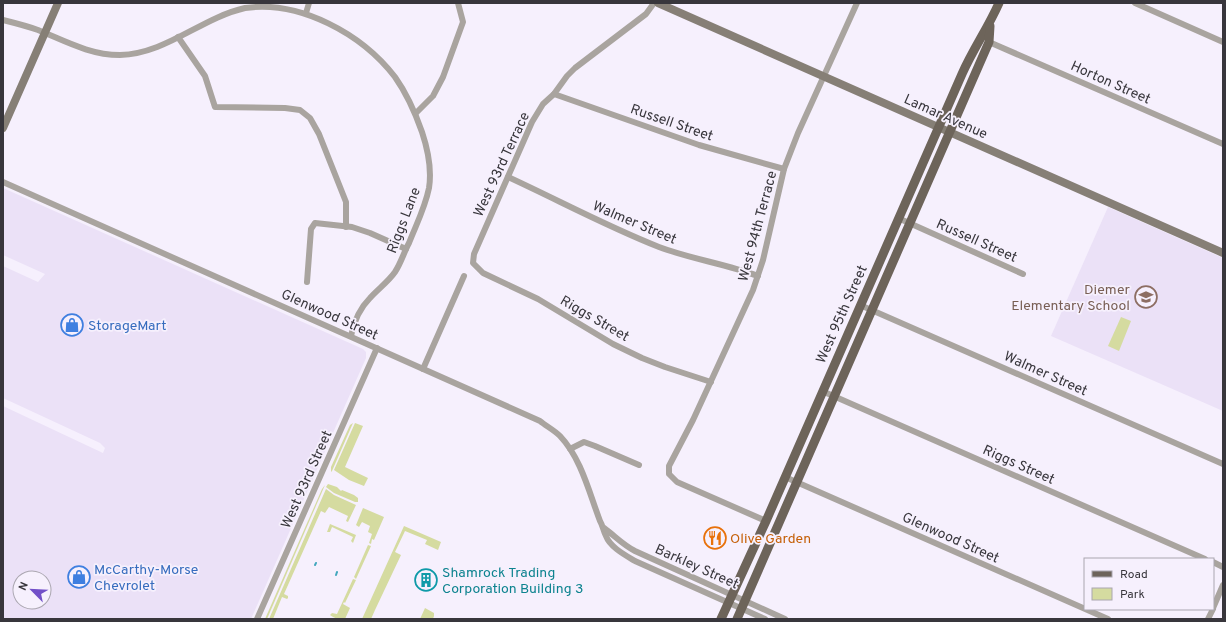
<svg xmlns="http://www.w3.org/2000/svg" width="1226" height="622" viewBox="0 0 1226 622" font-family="Overpass,sans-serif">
  <rect width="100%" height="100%" fill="#f6f0fd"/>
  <!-- built -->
  <g fill="#ebe1f7" fill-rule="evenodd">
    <path d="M3 188 363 349 366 352V358L251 619H6L3 618V406L103 453 105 448 100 443 3 398V266L38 282 45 274 3 255ZM20 578H44V602H20Z"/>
    <polygon points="1108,207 1223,258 1223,411 1051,336"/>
  </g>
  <!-- green -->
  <g fill="#d5dba0">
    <polygon points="1121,317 1131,321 1119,351 1108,346"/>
    <polygon points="353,423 332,471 331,472 331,467 350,425"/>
    <polygon points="355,423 363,426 345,467 368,478 364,486 349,480 334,470"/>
    <polygon points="328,484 337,487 341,491 342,490 354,495 358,498 358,502 355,502 334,493 326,487"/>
    <polygon points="325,485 267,619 265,619 322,489"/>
    <polygon points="326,489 334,495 356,505 348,522 346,521 348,516 329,507 325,513 321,511 284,594 288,596 288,598 287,599 282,597 273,619 269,619"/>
    <polygon points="363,508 384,517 374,540 372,539 371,544 369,543 372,534 368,532 370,526 362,522 359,527 356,525"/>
    <polygon points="330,524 356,535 353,543 351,541 353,537 332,527 330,532 327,532"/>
    <polygon points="404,526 441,542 438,550 425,544 427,540 405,531 395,552 401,555 375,610 371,619 362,619"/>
    <polygon points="368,545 371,546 356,579 354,577"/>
    <path d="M353 579 356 580 345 603 344 602 343 604 350 608 345 619C339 619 335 619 330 615L332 613 337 614Z"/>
    <polygon points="425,608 434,613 434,616 433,619 420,619"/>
  </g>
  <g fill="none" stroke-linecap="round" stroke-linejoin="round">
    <!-- stream -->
    <g stroke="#42a7bd" stroke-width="2">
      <polyline points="315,565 316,563"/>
      <polyline points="336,575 337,572"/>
    </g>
    <!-- street -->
    <g stroke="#a9a49f" stroke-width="6">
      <polyline points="654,3 646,14 575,68 567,76 554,94 543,104 532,122 474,254 473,263 483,273 538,299 613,344 642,358 665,367 711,382"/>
      <polyline points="1135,3 1223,42"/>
      <polyline points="306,13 309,3"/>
      <path d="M3 20C15 23 27 26 38 30 65 41 90 55 120 55 166 54 201 18 245 8 300 0 362 34 395 77 407 94 415 112 422 132 428 150 432 169 429 188 425 208 416 225 409 243 404 252 401 263 395 272 388 282 378 289 370 298 359 309 354 321 351 336"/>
      <polyline points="178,37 205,76 215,107 285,108 300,110 310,118 319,134 346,202 346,227"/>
      <polyline points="989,42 1223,144"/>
      <polyline points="554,94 699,145 784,169"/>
      <polyline points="416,113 433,96 443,77 463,22 458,3"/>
      <path d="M508 177C558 200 608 227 659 247 691 259 726 264 758 276"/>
      <path d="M3 182 540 421C546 426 554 430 560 436 581 458 589 492 600 521 603 526 603 530 606 536 610 547 625 555 635 561L765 619"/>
      <polyline points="898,218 1023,274"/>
      <polyline points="307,282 311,229 315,223 352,227 370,233 406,249"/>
      <polyline points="860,305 1223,464"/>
      <polyline points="423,369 464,276"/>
      <polyline points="822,391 1205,559"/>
      <polyline points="570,449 584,442 595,446 639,465"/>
      <polyline points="785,477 1108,619"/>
      <polyline points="766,521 677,482 669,474 669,466 693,420 753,290 763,260 784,169 798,133 857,3"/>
      <path d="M604 528C615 536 623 545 635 551L785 619"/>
      <polyline points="1213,562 1223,567"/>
      <polyline points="1213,608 1223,585"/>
      <polyline points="257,619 377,348"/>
      <polyline points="1208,619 1213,609"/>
    </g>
    <!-- secondary -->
    <g stroke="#867f76" stroke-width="8">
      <polyline points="658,3 1223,253"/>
      <polyline points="3,128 58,3"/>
    </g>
    <!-- primary -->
    <g stroke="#6d645a" stroke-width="9">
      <path d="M721 619 766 521 962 74C973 49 988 28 999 3"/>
      <polyline points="737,619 989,42 990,26"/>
    </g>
  </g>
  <!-- icons -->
  <defs>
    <g id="school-ring" transform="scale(1.15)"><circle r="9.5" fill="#f6f0fd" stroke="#8d6e63" stroke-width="1.5"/><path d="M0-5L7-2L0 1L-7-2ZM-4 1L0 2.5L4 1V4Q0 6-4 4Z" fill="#8d6e63"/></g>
    <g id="shop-ring" transform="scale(1.15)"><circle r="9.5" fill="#f6f0fd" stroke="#3f7fe0" stroke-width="1.5"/><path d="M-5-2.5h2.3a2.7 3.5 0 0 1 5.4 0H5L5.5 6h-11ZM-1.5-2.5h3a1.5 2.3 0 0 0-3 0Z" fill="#3f7fe0"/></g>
    <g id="restaurant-ring" transform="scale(1.15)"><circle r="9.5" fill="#f6f0fd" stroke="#e8710a" stroke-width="1.5"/><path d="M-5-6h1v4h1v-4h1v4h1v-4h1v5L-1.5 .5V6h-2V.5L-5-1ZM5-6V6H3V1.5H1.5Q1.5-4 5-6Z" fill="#e8710a"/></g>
    <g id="building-ring" transform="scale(1.15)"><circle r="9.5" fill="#f6f0fd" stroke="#0f9aa8" stroke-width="1.5"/><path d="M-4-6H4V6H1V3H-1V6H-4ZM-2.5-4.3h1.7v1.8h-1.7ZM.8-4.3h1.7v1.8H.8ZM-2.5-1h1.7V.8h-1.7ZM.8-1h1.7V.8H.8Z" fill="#0f9aa8"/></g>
  </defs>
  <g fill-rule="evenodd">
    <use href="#school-ring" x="1146" y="297"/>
    <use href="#shop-ring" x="72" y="325"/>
    <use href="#restaurant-ring" x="715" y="538"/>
    <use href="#shop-ring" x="79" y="577"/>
    <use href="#building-ring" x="426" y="580"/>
  </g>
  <g text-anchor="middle" stroke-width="3.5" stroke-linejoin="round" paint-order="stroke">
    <!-- street labels -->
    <g font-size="14" fill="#38363c" stroke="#f6f0fd">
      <text transform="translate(1111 82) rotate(24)" y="5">Horton Street</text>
      <text transform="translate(946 116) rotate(24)" y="5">Lamar Avenue</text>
      <text transform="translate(672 122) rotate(19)" y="5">Russell Street</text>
      <text transform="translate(501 164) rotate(-65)" y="5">West 93rd Terrace</text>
      <text transform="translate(403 220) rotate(-69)" y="5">Riggs Lane</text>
      <text transform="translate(635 222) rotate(23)" y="5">Walmer Street</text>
      <text transform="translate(757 226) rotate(-75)" y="5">West 94th Terrace</text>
      <text transform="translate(977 240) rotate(24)" y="5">Russell Street</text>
      <text transform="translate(330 314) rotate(24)" y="5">Glenwood Street</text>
      <text transform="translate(841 314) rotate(-66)" y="5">West 95th Street</text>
      <text transform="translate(595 318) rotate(30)" y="5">Riggs Street</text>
      <text transform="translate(1046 373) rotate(24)" y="5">Walmer Street</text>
      <text transform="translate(1019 464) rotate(24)" y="5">Riggs Street</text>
      <text transform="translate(306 479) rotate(-66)" y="5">West 93rd Street</text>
      <text transform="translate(951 537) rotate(24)" y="5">Glenwood Street</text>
      <text transform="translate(697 566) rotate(24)" y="5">Barkley Street</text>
    </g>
    <!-- education labels -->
    <g font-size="14" fill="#785e54" stroke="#f6f0fd" text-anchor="end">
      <text x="1130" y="294">Diemer<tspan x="1130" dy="16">Elementary School</tspan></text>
    </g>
    <!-- shop labels -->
    <g font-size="14" fill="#366cbe" stroke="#f6f0fd" text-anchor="start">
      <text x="88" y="330">StorageMart</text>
      <text x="94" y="574">McCarthy-Morse<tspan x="94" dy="16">Chevrolet</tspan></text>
    </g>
    <!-- food labels -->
    <g font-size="14" fill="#c56008" stroke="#f6f0fd" text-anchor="start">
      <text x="730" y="543">Olive Garden</text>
    </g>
    <!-- culture labels -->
    <g font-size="14" fill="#0d838f" stroke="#f6f0fd" text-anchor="start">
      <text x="442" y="577">Shamrock Trading<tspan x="442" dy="16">Corporation Building 3</tspan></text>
    </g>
  </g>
  <!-- border -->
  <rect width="1226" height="622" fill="none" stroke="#38363c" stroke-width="8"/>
  <!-- legend -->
  <rect x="1084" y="558" width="130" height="52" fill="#f6f0fd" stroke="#aaa6b0"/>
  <rect x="1092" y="571" width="20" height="6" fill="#6d645a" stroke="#aaa6b0"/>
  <text x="1120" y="578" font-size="12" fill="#38363c">Road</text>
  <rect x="1092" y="588" width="20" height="12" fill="#d5dba0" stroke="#aaa6b0"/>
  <text x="1120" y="598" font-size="12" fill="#38363c">Park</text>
  <!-- north arrow -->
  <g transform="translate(32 590) rotate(294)"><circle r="19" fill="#f6f0fd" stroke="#aaa6b0"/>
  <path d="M0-3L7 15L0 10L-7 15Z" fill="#724fc8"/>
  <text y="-6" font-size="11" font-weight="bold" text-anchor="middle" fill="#38363c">N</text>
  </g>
</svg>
